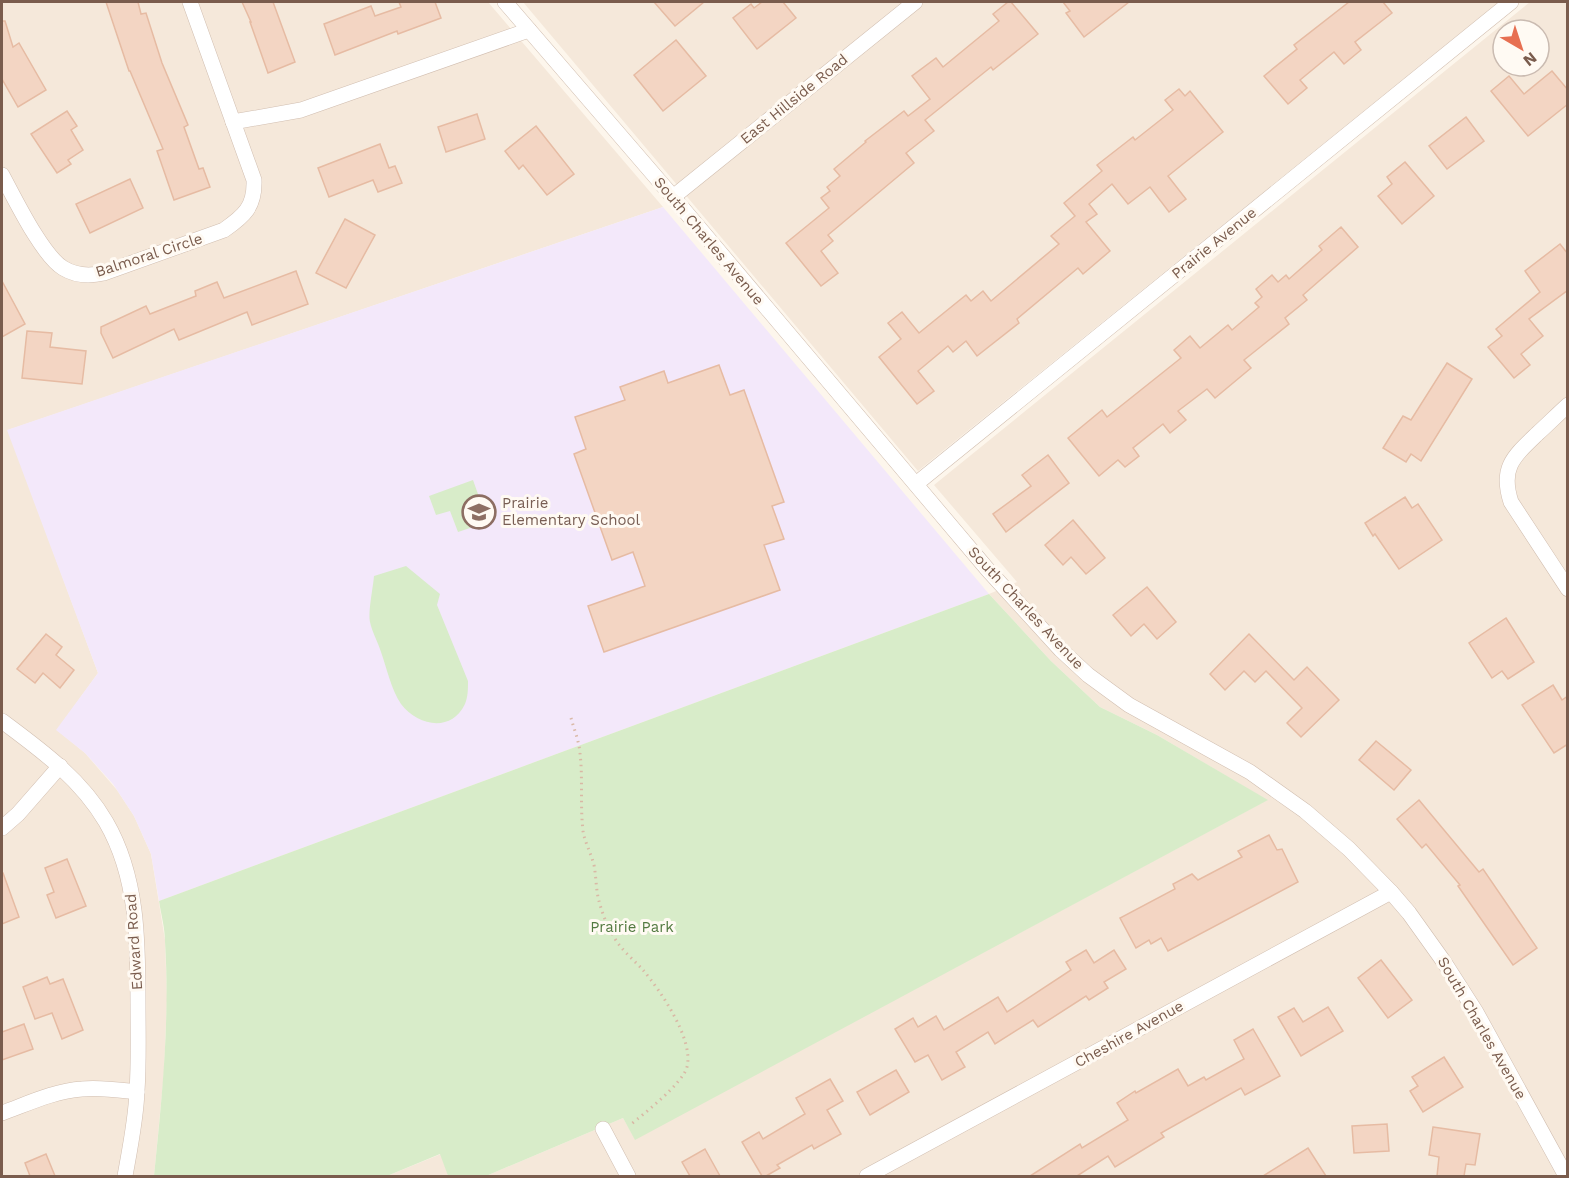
<svg xmlns="http://www.w3.org/2000/svg" width="1569" height="1178" viewBox="0 0 1569 1178" font-family="'Work Sans',sans-serif">
  <rect width="100%" height="100%" fill="#fdf6ec"/>
  <!-- residential -->
  <g fill="#f5e8da" fill-rule="evenodd">
    <polygon points="2,2 488,2 663,207 8,430 98,673 57,730 85,753 117,790 134,816 151,854 165,940 167,999 164,1072 154,1176 2,1176"/>
    <polygon points="523,2 1499,2 918,471"/>
    <path d="M1530 2H1567V1176H486L623 1118 635 1139 1267 800 1157 735 1100 707 1051 661 989 594 1017 582 934 485ZM1503 30H1539V66H1503Z"/>
    <polygon points="441,1154 448,1176 387,1176"/>
  </g>
  <!-- education -->
  <polygon fill="#f3e8fa" points="663,207 989,594 159,901 151,854 134,816 113,784 85,753 56,730 98,673 7,430"/>
  <!-- green -->
  <g fill="#d8ecc9">
    <polygon points="473,480 488,522 458,532 450,511 436,515 429,496"/>
    <path d="M406 566 440 594 437 605 468 681C468 689 468 697 465 704 451 733 418 726 401 704 391 689 387 669 381 652 378 642 372 632 370 622 368 611 373 588 374 576Z"/>
    <path d="M989 594 1051 661 1100 707 1157 735 1268 800 635 1140 623 1118 486 1176H448L440 1154 387 1176H154C162 1098 170 1020 165 942 165 928 161 914 159 901Z"/>
  </g>
  <!-- building -->
  <g fill="#f3d5c3" stroke="#e6bba3" stroke-width="1.5">
    <polygon points="106,2 138,2 141,14 146,13 162,63 188,125 184,127 199,169 203,168 210,187 174,200 157,151 163,149 130,71 129,71"/>
    <polygon points="242,2 273,2 295,62 268,73 250,22 251,22"/>
    <polygon points="399,2 435,2 441,18 398,34 397,31 335,55 324,24 371,6 375,16 401,7"/>
    <polygon points="654,2 704,2 675,26"/>
    <polygon points="762,2 783,2 796,18 757,49 733,18 751,4 754,8"/>
    <polygon points="1008,2 1011,2 1038,34 993,70 991,67 925,120 934,131 906,153 914,163 828,235 833,241 821,251 838,273 821,286 786,243 829,208 821,198 830,191 827,187 840,176 834,169 866,142 865,141 904,111 908,116 930,99 912,76 936,58 943,67 999,21 993,14"/>
    <polygon points="1063,2 1129,2 1084,37 1066,13 1070,11"/>
    <polygon points="1349,2 1383,2 1392,13 1355,42 1361,50 1344,64 1334,52 1300,80 1307,88 1288,104 1264,76 1297,49 1294,45"/>
    <polygon points="2,21 5,21 13,47 19,43 46,90 18,107 2,79"/>
    <polygon points="676,40 706,76 663,111 634,75"/>
    <polygon points="1552,71 1568,90 1568,104 1528,136 1491,91 1509,76 1524,94"/>
    <polygon points="1179,89 1185,96 1190,91 1223,132 1168,176 1186,199 1169,212 1150,187 1128,204 1112,184 1089,204 1097,214 1086,222 1110,251 1083,274 1078,268 1017,319 1019,323 977,356 966,341 953,352 948,346 918,371 934,391 917,404 879,357 901,339 888,323 902,312 919,333 966,295 971,301 983,291 991,301 1059,244 1051,236 1075,216 1064,203 1102,171 1097,165 1133,137 1135,140 1173,110 1165,100"/>
    <polygon points="67,111 77,126 71,130 83,150 68,160 71,164 57,173 31,134"/>
    <polygon points="477,114 485,139 446,152 438,127"/>
    <polygon points="1466,117 1484,141 1447,169 1429,146"/>
    <polygon points="536,126 574,174 547,195 523,165 519,169 505,151"/>
    <polygon points="380,144 389,168 395,166 402,183 378,192 373,180 329,197 318,168"/>
    <polygon points="1405,162 1434,196 1402,224 1378,196 1392,184 1387,177"/>
    <polygon points="130,179 143,208 90,233 76,204"/>
    <polygon points="345,219 375,235 346,288 316,273"/>
    <polygon points="1341,227 1358,247 1303,295 1307,300 1285,318 1289,324 1244,360 1251,368 1215,398 1207,389 1178,411 1186,420 1170,433 1163,424 1133,448 1139,456 1125,467 1118,460 1099,476 1068,438 1102,410 1107,417 1181,358 1174,350 1190,336 1200,348 1228,325 1232,330 1259,307 1255,303 1262,297 1256,289 1272,275 1278,282 1286,275 1289,279 1322,250 1319,246"/>
    <polygon points="1560,244 1568,254 1568,290 1529,319 1543,336 1521,354 1530,365 1514,378 1488,347 1502,336 1496,329 1540,292 1525,271"/>
    <polygon points="296,271 308,304 252,325 247,312 179,340 174,329 113,358 101,333 101,327 146,306 150,314 196,296 195,291 217,282 224,298"/>
    <polygon points="2,281 25,324 2,337"/>
    <polygon points="27,331 52,333 50,347 86,351 82,384 22,378"/>
    <polygon points="1447,363 1472,379 1421,461 1411,454 1406,462 1383,448 1403,416 1411,420"/>
    <polygon points="719,365 730,395 744,390 784,502 772,506 784,539 764,545 780,590 604,652 588,606 645,586 633,552 612,560 574,454 586,449 575,417 625,400 620,387 664,371 668,383"/>
    <polygon points="1048,455 1069,483 1006,532 993,514 1031,486 1022,475"/>
    <polygon points="1405,497 1412,508 1418,504 1442,540 1399,569 1375,534 1373,536 1365,523"/>
    <polygon points="1073,520 1105,558 1086,574 1071,557 1063,565 1045,545"/>
    <polygon points="1147,587 1176,622 1157,639 1144,624 1131,636 1113,615"/>
    <polygon points="1506,618 1534,662 1508,679 1502,671 1492,678 1469,643"/>
    <polygon points="46,634 62,647 56,655 74,670 60,688 43,673 35,683 17,669"/>
    <polygon points="1249,634 1294,680 1307,667 1339,700 1301,737 1287,723 1302,708 1266,671 1255,682 1244,671 1225,690 1210,674"/>
    <polygon points="1553,685 1562,700 1568,696 1568,744 1554,753 1522,705"/>
    <polygon points="1376,741 1411,770 1394,790 1359,760"/>
    <polygon points="1419,800 1479,872 1483,869 1537,948 1513,965 1458,886 1460,885 1426,844 1422,848 1397,819"/>
    <polygon points="1269,835 1277,850 1282,849 1298,882 1168,951 1161,938 1151,944 1149,940 1136,948 1120,918 1175,889 1173,884 1192,874 1198,880 1242,857 1238,851"/>
    <polygon points="67,859 86,906 56,918 47,895 54,892 45,868"/>
    <polygon points="2,873 3,873 19,917 2,924"/>
    <polygon points="1086,950 1094,963 1114,950 1126,969 1104,982 1108,988 1089,1000 1086,996 1038,1027 1033,1020 995,1044 988,1032 956,1052 965,1067 942,1080 928,1055 915,1062 895,1029 913,1018 918,1027 936,1016 944,1030 998,997 1007,1012 1071,970 1066,962"/>
    <polygon points="1381,960 1412,1000 1388,1018 1358,978"/>
    <polygon points="47,977 50,984 63,979 83,1030 62,1039 52,1013 35,1019 23,987"/>
    <polygon points="1328,1007 1343,1031 1301,1056 1278,1017 1294,1008 1303,1022"/>
    <polygon points="24,1024 33,1049 2,1060 2,1032"/>
    <polygon points="1253,1029 1280,1076 1245,1095 1241,1088 1161,1133 1164,1137 1115,1167 1108,1156 1077,1176 1030,1176 1080,1144 1082,1148 1128,1120 1117,1103 1135,1091 1136,1093 1178,1069 1188,1086 1204,1077 1206,1080 1244,1059 1234,1040"/>
    <polygon points="1444,1057 1463,1087 1423,1112 1410,1091 1418,1086 1412,1077"/>
    <polygon points="896,1070 909,1092 870,1115 857,1092"/>
    <polygon points="830,1079 843,1101 827,1110 841,1134 814,1149 812,1145 777,1165 780,1168 766,1176 762,1176 742,1142 759,1132 763,1139 805,1114 796,1098"/>
    <polygon points="1387,1124 1389,1151 1354,1153 1352,1126"/>
    <polygon points="1433,1127 1480,1134 1475,1165 1466,1164 1464,1176 1437,1176 1439,1157 1429,1155"/>
    <polygon points="1308,1148 1326,1176 1263,1176"/>
    <polygon points="705,1149 720,1176 690,1176 682,1162"/>
    <polygon points="46,1154 55,1176 30,1176 25,1163"/>
  </g>
  <g fill="none" stroke-linecap="round" stroke-linejoin="round">
    <!-- street casing -->
    <g stroke="#d1beb0" stroke-width="16">
      <g id="street">
        <polyline points="505,2 673,197 988,570 1061,650 1088,675 1129,705 1250,772 1305,811 1349,849 1391,892 1409,913 1444,962 1476,1012 1566,1176"/>
        <polyline points="233,122 301,110 529,30"/>
        <path d="M2 175C15 199 42 255 63 268 76 276 91 276 104 273L224 230C244 216 255 207 254 180L190 2"/>
        <polyline points="673,197 915,2"/>
        <path d="M1568 405C1557 415 1547 425 1537 434 1513 457 1500 468 1511 502L1568 589"/>
        <polyline points="916,484 1511,2"/>
        <path d="M2 721C41 750 81 779 106 822 138 877 138 942 138 1004 138 1033 139 1062 137 1091 136 1119 130 1148 125 1176"/>
        <polyline points="2,828 18,814 60,766"/>
        <path d="M2 1113C27 1104 54 1091 82 1089 100 1087 119 1090 137 1092"/>
        <polyline points="603,1129 628,1176"/>
        <polyline points="867,1176 1391,892"/>
      </g>
    </g>
    <!-- path -->
    <path stroke="#d9b8a5" stroke-width="3" stroke-dasharray="1.5 4.5" stroke-linecap="butt" d="M571 718C574 729 579 741 580 753 583 779 580 805 583 831 585 843 591 853 594 865 596 876 596 887 598 897 601 910 606 924 613 935 619 948 633 959 643 970 660 990 694 1039 687 1067 683 1083 644 1114 630 1125"/>
    <!-- street -->
    <use href="#street" stroke="#fff" stroke-width="15"/>
  </g>
  <!-- icons -->
  <defs>
    <g id="school-ring" transform="scale(1.725)"><circle r="9.5" fill="#fffaf3" stroke="#8d6e63" stroke-width="1.5"/><path d="M0-5L7-2L0 1L-7-2ZM-4 1L0 2.5L4 1V4Q0 6-4 4Z" fill="#8d6e63"/></g>
  </defs>
  <g fill-rule="evenodd">
    <use href="#school-ring" x="479" y="512"/>
  </g>
  <g text-anchor="middle" stroke-width="6" stroke-linejoin="round" paint-order="stroke">
    <!-- street labels -->
    <g font-size="15" fill="#7a5c4d" stroke="#fffaf3">
      <text transform="translate(794 99) rotate(-39)" y="5">East Hillside Road</text>
      <text transform="translate(709 241) rotate(50)" y="5">South Charles Avenue</text>
      <text transform="translate(1214 243) rotate(-39)" y="5">Prairie Avenue</text>
      <text transform="translate(149 255) rotate(-18)" y="5">Balmoral Circle</text>
      <text transform="translate(1026 608) rotate(47)" y="5">South Charles Avenue</text>
      <text transform="translate(134 942) rotate(-94)" y="5">Edward Road</text>
      <text transform="translate(1482 1028) rotate(60)" y="5">South Charles Avenue</text>
      <text transform="translate(1129 1034) rotate(-29)" y="5">Cheshire Avenue</text>
    </g>
    <!-- education labels -->
    <g font-size="15" fill="#785e54" stroke="#fffaf3" text-anchor="start">
      <text x="502" y="508">Prairie<tspan x="502" dy="17">Elementary School</tspan></text>
    </g>
    <!-- park labels -->
    <g font-size="15" fill="#537a41" stroke="#fffaf3">
      <text x="632" y="932">Prairie Park</text>
    </g>
  </g>
  <!-- border -->
  <rect width="1569" height="1178" fill="none" stroke="#7a5c4d" stroke-width="6"/>
  <!-- north arrow -->
  <g transform="translate(1521 48) rotate(141)"><circle r="28" fill="#fffaf3" stroke="#cabbb1" stroke-width="1.5"/>
  <path d="M0-4.5L10 22L0 15L-10 22Z" fill="#e76f51"/>
  <text y="-9" font-size="16" font-weight="bold" text-anchor="middle" fill="#7a5c4d">N</text>
  </g>
</svg>
